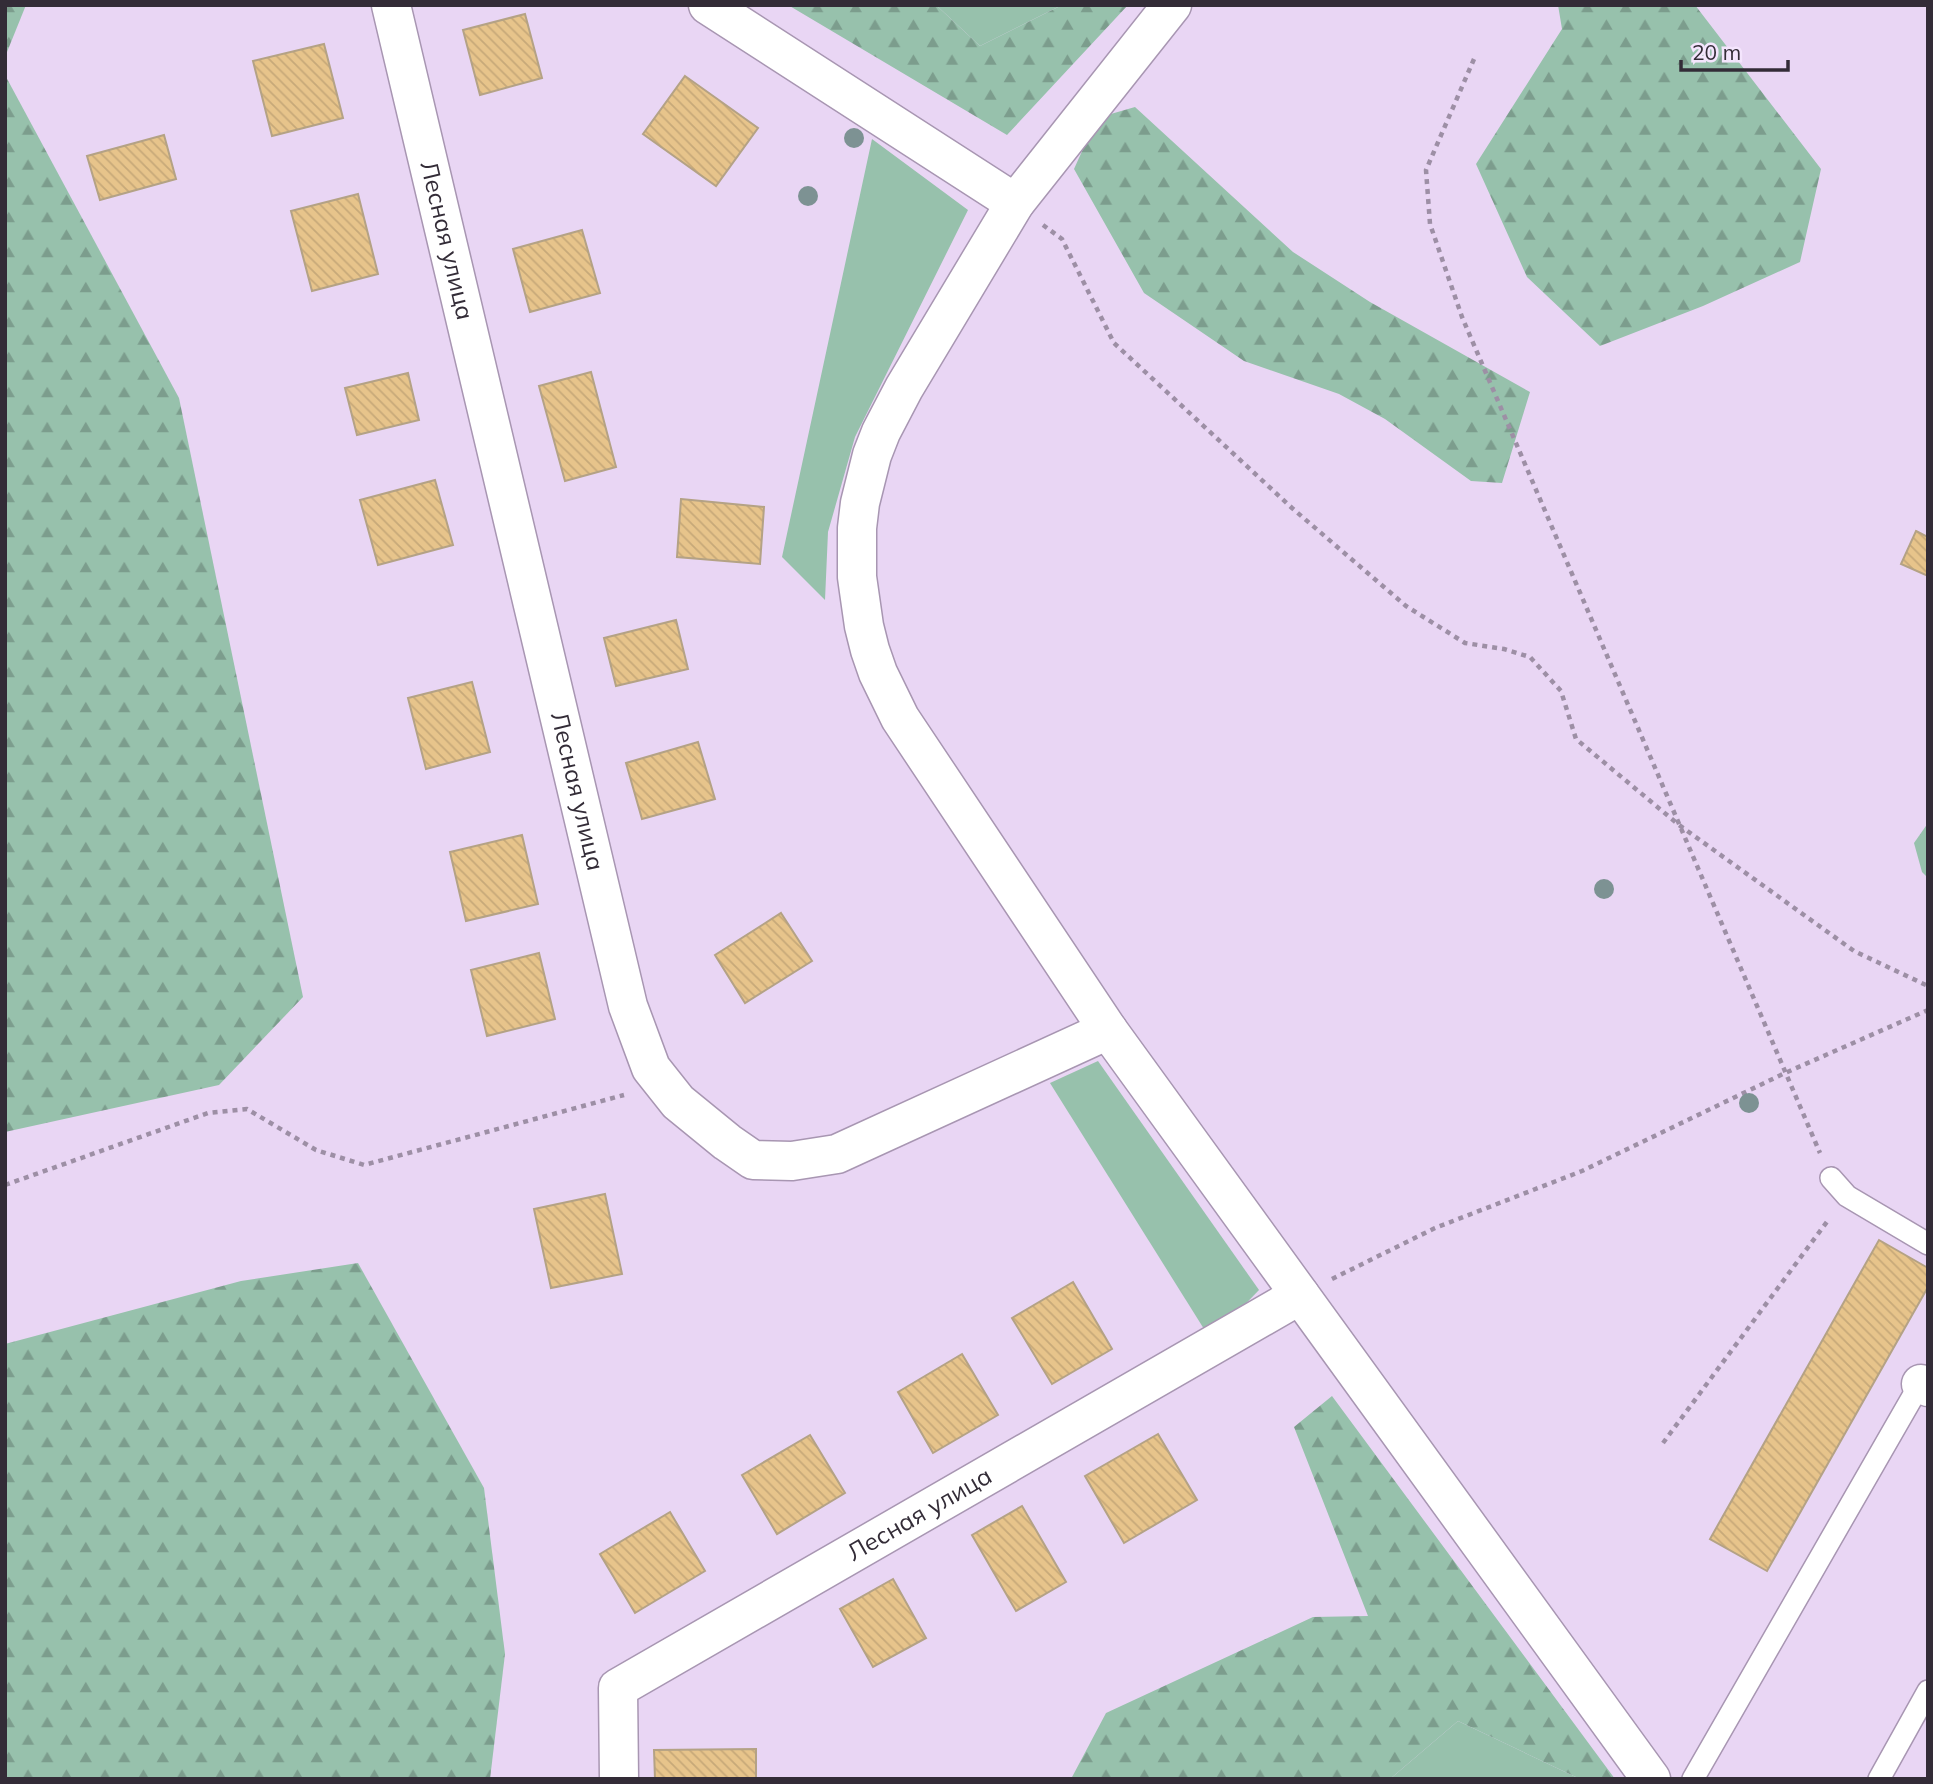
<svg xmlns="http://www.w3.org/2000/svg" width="1933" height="1784" viewBox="0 0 1933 1784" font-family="Mulish,sans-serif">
  <defs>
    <pattern id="forest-firs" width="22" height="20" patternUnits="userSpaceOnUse" patternTransform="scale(1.75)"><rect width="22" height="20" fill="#97c1ac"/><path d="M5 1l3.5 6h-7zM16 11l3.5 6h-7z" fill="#7c9d8d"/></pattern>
    <pattern id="building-back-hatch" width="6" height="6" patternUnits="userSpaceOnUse" patternTransform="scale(1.75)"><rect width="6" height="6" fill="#e7c48b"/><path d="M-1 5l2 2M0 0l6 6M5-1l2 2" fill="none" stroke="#c7a979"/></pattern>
  </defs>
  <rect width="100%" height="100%" fill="#e9d6f4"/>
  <!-- grass -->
  <g fill="#97c1ac">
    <polygon points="936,5 1062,5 980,46"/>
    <polygon points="872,139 968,210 855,437 828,532 825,600 782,557"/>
    <polygon points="1098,1061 1259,1290 1229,1321 1204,1329 1050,1083"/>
    <polygon points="1458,1721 1580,1779 1390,1779"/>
  </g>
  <!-- forest -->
  <g fill="url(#forest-firs)">
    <polygon points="5,5 26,5 5,57"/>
    <polygon points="788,5 936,5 980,46 1062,5 1128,5 1007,135"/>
    <polygon points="1558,5 1695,5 1821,169 1800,262 1703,306 1600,346 1527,277 1476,164 1562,29"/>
    <polygon points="5,75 179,398 303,997 219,1085 5,1132"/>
    <polygon points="1135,107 1293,252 1370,302 1530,392 1502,483 1471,481 1385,419 1339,394 1244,361 1144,293 1074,169 1097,118"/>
    <polygon points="1928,823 1928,878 1922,872 1914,843"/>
    <polygon points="358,1263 484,1488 505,1654 490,1779 5,1779 5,1344 241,1281"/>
    <polygon points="1332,1396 1615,1779 1580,1779 1458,1721 1390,1779 1071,1779 1106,1713 1313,1617 1368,1616 1294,1427"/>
  </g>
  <!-- building -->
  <g fill="url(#building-back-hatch)" stroke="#b4a285" stroke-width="2">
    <polygon points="525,14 542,78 480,95 463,30"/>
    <polygon points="324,44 343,118 272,136 253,61"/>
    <polygon points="685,76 758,128 716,186 643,134"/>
    <polygon points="164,135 176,179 100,200 87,156"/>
    <polygon points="358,194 378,274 312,291 291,211"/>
    <polygon points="582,230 600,293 530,312 513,249"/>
    <polygon points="591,372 616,467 565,481 539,386"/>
    <polygon points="408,373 419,420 357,435 345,388"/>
    <polygon points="435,480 453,545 378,565 360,500"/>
    <polygon points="681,499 764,507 760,564 677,557"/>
    <polygon points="1916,531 1928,537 1928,576 1901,564"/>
    <polygon points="676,620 688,669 616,686 604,638"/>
    <polygon points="472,682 490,752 426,769 408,698"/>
    <polygon points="698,742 715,799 642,819 626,763"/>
    <polygon points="522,835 538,904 466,921 450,852"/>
    <polygon points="781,913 812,961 745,1003 715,955"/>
    <polygon points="539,953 555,1019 487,1036 471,970"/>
    <polygon points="605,1194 622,1274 551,1288 534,1209"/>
    <polygon points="1879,1240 1928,1268 1928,1287 1767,1571 1710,1539"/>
    <polygon points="1073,1282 1112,1349 1052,1384 1012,1318"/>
    <polygon points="962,1354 998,1415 933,1453 898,1392"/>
    <polygon points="1158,1434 1197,1500 1124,1543 1085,1476"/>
    <polygon points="810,1435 845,1493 777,1534 742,1475"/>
    <polygon points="1022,1506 1066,1582 1016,1611 972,1535"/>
    <polygon points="670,1512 705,1571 635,1613 600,1554"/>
    <polygon points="893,1579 926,1638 873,1667 840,1609"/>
    <polygon points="756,1749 756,1779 655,1779 654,1750"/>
  </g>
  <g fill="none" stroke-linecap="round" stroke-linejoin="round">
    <!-- service casing -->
    <g stroke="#a896b2" stroke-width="24">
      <g id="service">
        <polyline points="1831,1178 1847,1196 1928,1244"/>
        <polyline points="1693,1779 1924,1377"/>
        <polyline points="1879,1779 1928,1691"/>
      </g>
    </g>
    <!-- minor casing -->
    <g stroke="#a896b2" stroke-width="41">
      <g id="minor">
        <path id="s1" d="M391 5 628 1006 651 1068 678 1102 727 1142 753 1160 792 1161 837 1154 1108 1030"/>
        <polyline points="708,5 1015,203"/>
        <polyline points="1921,1384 1928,1387"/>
        <path id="s2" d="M619 1779 618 1688 1300 1295"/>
      </g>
    </g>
    <!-- tertiary casing -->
    <g stroke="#a896b2" stroke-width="41">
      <polyline id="tertiary" points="1172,5 1015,203 904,388 881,432 872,455 860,503 857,528 857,577 864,626 870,650 878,673 900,718 1108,1030 1651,1779"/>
    </g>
    <!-- path -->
    <g stroke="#9d8fa5" stroke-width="4.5" stroke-dasharray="5 5" stroke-linecap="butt">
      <polyline points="1474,59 1426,170 1430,224 1462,317 1820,1153"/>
      <polyline points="1043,225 1062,239 1114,343 1292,508 1406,606 1465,643 1504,649 1530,657 1561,691 1576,739 1679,825 1854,951 1928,986"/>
      <polyline points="5,1185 208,1113 247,1109 316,1150 364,1165 624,1095"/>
      <polyline points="1332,1279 1435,1228 1582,1171 1785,1073 1928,1010"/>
      <polyline points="1663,1443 1829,1219"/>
    </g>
    <!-- service -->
    <use href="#service" stroke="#fff" stroke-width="21"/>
    <!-- minor -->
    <use href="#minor" stroke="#fff" stroke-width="38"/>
    <!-- tertiary -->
    <use href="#tertiary" stroke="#fff" stroke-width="38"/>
  </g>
  <!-- trees -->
  <g fill="#7d9293">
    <circle cx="854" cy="138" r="10"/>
    <circle cx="808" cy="196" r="10"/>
    <circle cx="1604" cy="889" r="10"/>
    <circle cx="1749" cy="1103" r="10"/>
  </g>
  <g text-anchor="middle" stroke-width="5" stroke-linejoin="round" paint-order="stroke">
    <!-- street labels -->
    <g font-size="24" fill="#332c37" stroke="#f4e5fd">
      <text dy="8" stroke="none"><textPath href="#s1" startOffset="242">Лесная улица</textPath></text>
      <text dy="8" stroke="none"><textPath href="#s1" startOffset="808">Лесная улица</textPath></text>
      <text dy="8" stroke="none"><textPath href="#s2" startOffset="439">Лесная улица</textPath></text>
    </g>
  </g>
  <!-- border -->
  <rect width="1933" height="1784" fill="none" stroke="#332c37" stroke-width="14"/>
  <!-- scale -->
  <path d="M1681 60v10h107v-10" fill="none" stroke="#332c37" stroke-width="3.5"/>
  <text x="1692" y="60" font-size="21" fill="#332c37" stroke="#f4e5fd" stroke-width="5" paint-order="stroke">20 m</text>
</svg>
